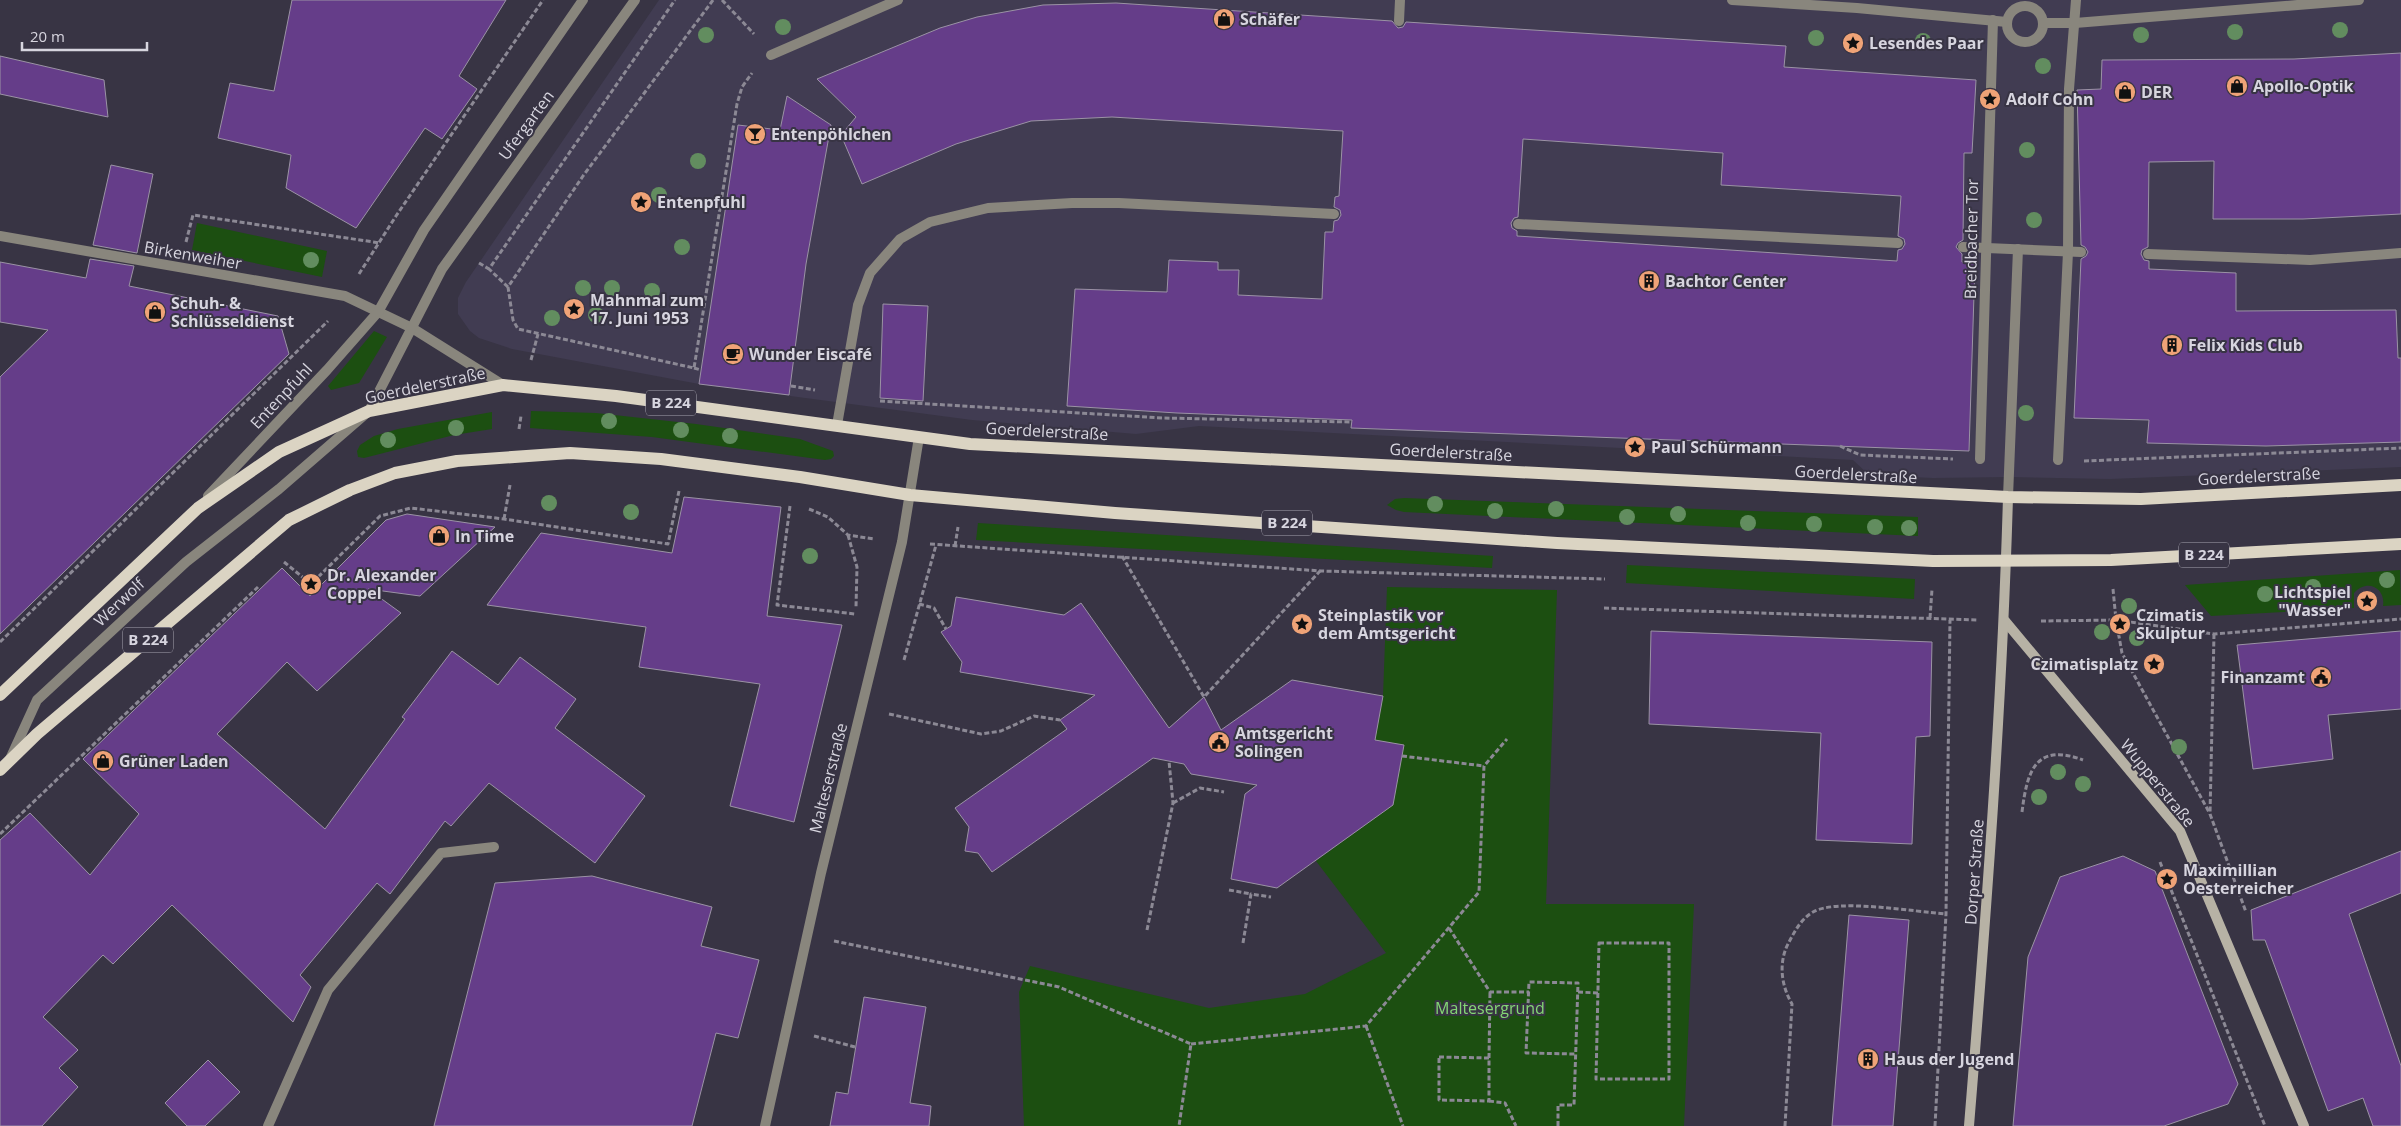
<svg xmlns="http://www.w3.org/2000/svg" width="2401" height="1126" viewBox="0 0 2401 1126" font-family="'Open Sans',sans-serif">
  <rect width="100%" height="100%" fill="#383444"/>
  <!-- built -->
  <polygon fill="#413c52" points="659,0 2401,0 2401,467 2110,479 2010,477 1933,478 1869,475 1853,460 1199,426 1136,434 972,420 699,384 512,349 479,338 470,331 458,314 458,298 466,282"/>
  <!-- green -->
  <g fill="#1c4f11">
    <polygon points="197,223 327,251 322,277 192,250"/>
    <polygon points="374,331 387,337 359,383 331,390 328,386"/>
    <polygon points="531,411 596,413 696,424 800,439 833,451 834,456 831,459 825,460 652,437 530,428"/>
    <polygon points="492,412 492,429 454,435 364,458 358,457 357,451 360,445 374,436 398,429"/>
    <polygon points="1404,498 1918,517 1918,536 1404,512 1396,510 1387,505 1395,499"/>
    <polygon points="978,523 1493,556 1492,568 976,540"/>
    <polygon points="1627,565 1915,579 1914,599 1626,583"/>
    <path d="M2400 570 2401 605 2383 606C2386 588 2367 578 2354 593V608L2211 616 2185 585Z"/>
    <polygon points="1387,587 1557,590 1546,904 1694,904 1684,1126 1024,1126 1019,992 1030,966 1209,1008 1305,994 1386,953 1316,861 1393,805 1403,745 1375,740 1383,696"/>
  </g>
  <!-- building -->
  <g fill="#653d89" stroke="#9b93a5" fill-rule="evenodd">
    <polygon points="292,0 506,0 459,76 477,89 442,139 425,128 356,228 286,188 291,155 218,138 230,83 274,91"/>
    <path d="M1116 3 1392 21 1398 28 1403 27 1406 22 1786 46 1784 67 1976 80 1972 153H1964L1963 240 1958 243 1956 247 1962 254V262L1975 263 1969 451 1351 428 1352 420 1177 413 1067 406 1075 289 1167 292 1169 260 1218 262V270H1239L1238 295 1322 299 1325 232H1333L1334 221 1338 220 1341 215 1340 210 1334 207 1335 197 1339 196 1343 131 1112 117 1031 121 956 144 862 184 841 135 856 117 817 79 940 28 977 17 1043 5ZM1523 139 1723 153 1721 185 1901 196 1898 236 1904 239 1905 244 1902 249 1898 250 1897 261 1517 236V231L1512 228 1511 223 1514 218 1518 217Z"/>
    <polygon points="2401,53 2401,214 2303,219 2213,219 2214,161 2149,162 2148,247 2142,250 2141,254 2144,260 2149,261 2149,269 2236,273 2236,311 2396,310 2398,358 2401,358 2401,442 2266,446 2147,443 2149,420 2074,418 2081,259 2086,256 2088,252 2085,247 2081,245 2077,90 2101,89 2102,60 2294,59"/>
    <polygon points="0,56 104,80 108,117 0,94"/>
    <polygon points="787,96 831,125 806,264 789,395 699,384 738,125 780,130"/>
    <polygon points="111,165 153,174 137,253 93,245"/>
    <polygon points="90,259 134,266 129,286 278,316 289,354 0,634 0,377 48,330 0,322 0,262 86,278"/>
    <polygon points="883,304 928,306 923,401 880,398"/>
    <polygon points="684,497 781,507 767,616 842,625 794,822 730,806 760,684 639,667 646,627 487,605 541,533 672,553"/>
    <polygon points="407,514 495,527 420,596 368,589 401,613 317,691 287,662 217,734 325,829 405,719 402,717 452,651 498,685 520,657 576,699 555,728 645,796 595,863 489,783 451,826 445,821 390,894 377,883 300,975 311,987 293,1022 172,905 113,964 103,955 43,1017 78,1050 59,1068 78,1087 42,1126 0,1126 0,840 30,813 90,875 139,814 83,759 282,568 310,596 386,520"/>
    <polygon points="956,597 1064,615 1081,603 1169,728 1204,697 1221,730 1292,680 1383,696 1375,740 1404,745 1393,805 1277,888 1231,879 1245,794 1257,785 1191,774 1184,764 1153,758 992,872 978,853 965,851 969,827 955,808 1067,729 1060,720 1095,695 960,672 962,662 941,632 951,626"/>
    <polygon points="1651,631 1932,642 1930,736 1916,737 1912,844 1816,840 1821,733 1649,724"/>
    <polygon points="2401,631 2401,709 2328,715 2333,759 2253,769 2237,645"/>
    <polygon points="2401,851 2401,893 2349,914 2401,1066 2401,1126 2373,1126 2363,1098 2328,1111 2265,940 2253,940 2251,910"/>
    <polygon points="2123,856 2155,871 2238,1084 2228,1104 2164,1126 2013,1126 2028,957 2060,877"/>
    <polygon points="592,876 712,907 701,946 759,960 738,1038 716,1033 692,1126 434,1126 495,883"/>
    <polygon points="1849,915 1909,920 1893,1126 1832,1126"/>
    <polygon points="864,997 926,1007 910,1103 931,1106 929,1126 830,1126 836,1092 848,1094"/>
    <polygon points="208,1060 240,1092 205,1126 187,1126 165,1103"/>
  </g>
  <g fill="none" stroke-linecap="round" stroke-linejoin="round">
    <!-- path -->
    <g stroke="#8c8995" stroke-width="3" stroke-dasharray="5 2.5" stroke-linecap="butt">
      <polyline points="713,0 583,176 508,287 513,320 518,329 694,368 737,104 742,87 752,73"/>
      <polyline points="722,0 754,34"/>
      <polyline points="186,242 193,215 380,243"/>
      <polyline points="479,263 489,269"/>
      <polyline points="359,274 396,216 543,0"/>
      <polyline points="508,287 489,269 675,0"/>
      <polyline points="531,360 538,334"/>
      <polyline points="694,368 701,370"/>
      <polyline points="791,386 815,390"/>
      <polyline points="880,401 1163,418 1352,422"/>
      <polyline points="519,429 521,416"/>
      <polyline points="1840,446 1860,455 1953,459"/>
      <polyline points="2084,461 2401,448"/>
      <polyline points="790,506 777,605 855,614"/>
      <polyline points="809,509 828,517 848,535 874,539"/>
      <polyline points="504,519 510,485"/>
      <polyline points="848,535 857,567 856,607"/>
      <polyline points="930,544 1321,571 1605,579"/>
      <polyline points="955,546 958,527"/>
      <polyline points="1122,556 1204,697 1320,571"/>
      <polyline points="284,562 311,584 380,516 411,508 504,519 668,544 679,491"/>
      <polyline points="2113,589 2116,620 2122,653 2209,812"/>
      <polyline points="919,604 934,608 946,629"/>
      <polyline points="1604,608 1977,620"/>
      <polyline points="1930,618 1932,589"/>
      <polyline points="2041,621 2116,620 2214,634 2401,619"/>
      <polyline points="2214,634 2210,814 2246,912"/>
      <polyline points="0,642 328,321"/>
      <polyline points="904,660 936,545"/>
      <polyline points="889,714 981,734 1001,731 1034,716 1060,720"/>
      <polyline points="1402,756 1484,766"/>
      <polyline points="1173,803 1200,788 1224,792"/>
      <path d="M2022 812C2027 772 2035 742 2083 760"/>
      <polyline points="0,834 258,587"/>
      <polyline points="2160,862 2265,1126"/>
      <polyline points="1229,890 1251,894"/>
      <polyline points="1449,928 1490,992 1529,992"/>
      <polyline points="1147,930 1173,803 1169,761"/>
      <polyline points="834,941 1059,987 1191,1044 1179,1126"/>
      <polyline points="1243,943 1251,894 1271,897"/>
      <polygon points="1599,943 1669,943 1669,1079 1596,1079"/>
      <polyline points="1578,992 1598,993"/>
      <polyline points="1366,1026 1403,1126"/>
      <polyline points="814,1036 855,1047"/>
      <polyline points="1191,1044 1366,1026 1479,892 1484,766 1507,739"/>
      <polygon points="1439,1057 1489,1058 1489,1101 1439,1100"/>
      <polyline points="1489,1058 1490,992"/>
      <polyline points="1489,1101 1505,1103 1516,1126"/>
      <polyline points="1558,1126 1558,1105 1574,1105 1578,983 1529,982 1526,1053 1575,1054"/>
      <path d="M1785 1126 1792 1004C1781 985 1778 962 1789 942 1795 931 1801 919 1813 912 1837 898 1916 912 1946 914"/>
      <polyline points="1935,1126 1946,914 1950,620"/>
    </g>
    <!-- lane -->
    <g stroke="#89867d" stroke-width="10">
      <polyline points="1518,224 1898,243"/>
      <polyline points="1963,247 2081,252"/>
      <polyline points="2148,254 2310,260 2401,253"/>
      <polyline points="837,425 858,305 870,273 900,239 930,222 988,208 1072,203 1119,203 1334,214"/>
      <polyline points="2008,497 2018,249"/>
      <polyline points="268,1126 328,990 441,853 494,847"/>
    </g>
    <!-- street -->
    <g stroke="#89867d" stroke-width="10">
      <polyline points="1732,0 1857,8 2007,22"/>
      <circle cx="2025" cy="24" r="18"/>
      <polyline points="1399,21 1400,0"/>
      <polyline points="2044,23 2075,23 2359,0"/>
      <polyline points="771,55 898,0"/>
      <polyline points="0,236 345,296 412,328 503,385"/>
      <polyline points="1980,459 1993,20"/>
      <polyline points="2058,460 2068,252 2069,89 2076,0"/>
      <polyline points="208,496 327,370 378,312 424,230 583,0"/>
      <polyline points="10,759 37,700 186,562 279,489 369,411 442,269 635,0"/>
      <polyline points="765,1126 821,873 902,542 919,437"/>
    </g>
    <!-- secondary -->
    <g stroke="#b7b2a5" stroke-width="10">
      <polyline points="2005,621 2180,831 2304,1126"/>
      <path d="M1969 1126C1986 917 2002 707 2008 497"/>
    </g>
    <!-- primary -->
    <g stroke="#dbd4c3" stroke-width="12">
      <polyline points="0,695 198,508 279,452 369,411 503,385 616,396 970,444 2008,497 2141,499 2401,485"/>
      <polyline points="0,770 37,734 289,520 350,490 395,473 457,461 570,453 661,459 800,477 910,495 1115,513 1557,543 1933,561 2111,560 2401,544"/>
    </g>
  </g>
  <!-- trees -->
  <g fill="#628d5f">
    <circle cx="783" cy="27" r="8"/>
    <circle cx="2340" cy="30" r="8"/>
    <circle cx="2235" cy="32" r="8"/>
    <circle cx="706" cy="35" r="8"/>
    <circle cx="2141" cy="35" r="8"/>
    <circle cx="1816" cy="38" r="8"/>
    <circle cx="1923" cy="41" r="8"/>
    <circle cx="2043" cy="66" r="8"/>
    <circle cx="2027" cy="150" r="8"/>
    <circle cx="698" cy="161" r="8"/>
    <circle cx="659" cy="195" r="8"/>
    <circle cx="2034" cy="220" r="8"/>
    <circle cx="682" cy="247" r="8"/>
    <circle cx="311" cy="260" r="8"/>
    <circle cx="583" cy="288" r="8"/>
    <circle cx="612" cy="288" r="8"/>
    <circle cx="652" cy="291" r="8"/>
    <circle cx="596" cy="315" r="8"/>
    <circle cx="552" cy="318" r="8"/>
    <circle cx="2026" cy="413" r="8"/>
    <circle cx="609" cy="421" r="8"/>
    <circle cx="456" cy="428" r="8"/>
    <circle cx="681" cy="430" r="8"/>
    <circle cx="730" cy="436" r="8"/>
    <circle cx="388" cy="440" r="8"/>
    <circle cx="549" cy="503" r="8"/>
    <circle cx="1435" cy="504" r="8"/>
    <circle cx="1556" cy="509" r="8"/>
    <circle cx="1495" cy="511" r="8"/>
    <circle cx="631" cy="512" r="8"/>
    <circle cx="1678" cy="514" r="8"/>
    <circle cx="1627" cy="517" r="8"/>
    <circle cx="1748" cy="523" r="8"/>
    <circle cx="1814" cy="524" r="8"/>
    <circle cx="1875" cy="527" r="8"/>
    <circle cx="1909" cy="528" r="8"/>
    <circle cx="810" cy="556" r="8"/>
    <circle cx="2387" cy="580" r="8"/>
    <circle cx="2313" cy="587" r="8"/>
    <circle cx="2265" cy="594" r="8"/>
    <circle cx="2129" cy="606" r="8"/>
    <circle cx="2102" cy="632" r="8"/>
    <circle cx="2137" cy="638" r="8"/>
    <circle cx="2179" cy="747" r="8"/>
    <circle cx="2058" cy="772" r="8"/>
    <circle cx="2083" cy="784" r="8"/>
    <circle cx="2039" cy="797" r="8"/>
  </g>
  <!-- icons -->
  <defs>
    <g id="shop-disc" transform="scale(1.125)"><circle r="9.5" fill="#efa377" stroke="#383444"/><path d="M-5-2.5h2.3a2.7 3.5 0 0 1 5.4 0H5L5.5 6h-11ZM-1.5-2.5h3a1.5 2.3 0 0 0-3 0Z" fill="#111"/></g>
    <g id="sight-disc" transform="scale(1.125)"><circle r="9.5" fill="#efa377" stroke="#383444"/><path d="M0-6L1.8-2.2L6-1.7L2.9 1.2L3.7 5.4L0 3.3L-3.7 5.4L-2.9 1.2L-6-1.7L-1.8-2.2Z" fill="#111"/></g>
    <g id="bar-disc" transform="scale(1.125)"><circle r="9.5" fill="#efa377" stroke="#383444"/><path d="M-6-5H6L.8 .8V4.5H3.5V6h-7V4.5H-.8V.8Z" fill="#111"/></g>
    <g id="building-disc" transform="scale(1.125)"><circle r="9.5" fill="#efa377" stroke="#383444"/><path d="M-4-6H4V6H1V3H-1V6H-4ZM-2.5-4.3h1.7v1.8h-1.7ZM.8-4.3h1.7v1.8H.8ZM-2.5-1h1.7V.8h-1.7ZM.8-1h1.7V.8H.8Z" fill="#111"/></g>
    <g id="cafe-disc" transform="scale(1.125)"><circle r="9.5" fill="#efa377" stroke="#383444"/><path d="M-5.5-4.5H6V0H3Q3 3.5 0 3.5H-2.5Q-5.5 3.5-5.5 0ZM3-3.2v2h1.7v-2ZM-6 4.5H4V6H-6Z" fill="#111"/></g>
    <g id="civic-disc" transform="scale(1.125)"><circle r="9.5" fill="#efa377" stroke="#383444"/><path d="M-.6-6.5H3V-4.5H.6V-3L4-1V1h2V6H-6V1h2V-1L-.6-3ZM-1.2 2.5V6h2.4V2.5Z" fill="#111"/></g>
  </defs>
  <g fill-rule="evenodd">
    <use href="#shop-disc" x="1224" y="19"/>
    <use href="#sight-disc" x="1853" y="43"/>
    <use href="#shop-disc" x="2237" y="86"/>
    <use href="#shop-disc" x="2125" y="92"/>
    <use href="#sight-disc" x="1990" y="99"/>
    <use href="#bar-disc" x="755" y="134"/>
    <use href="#sight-disc" x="641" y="202"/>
    <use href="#building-disc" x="1649" y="281"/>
    <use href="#sight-disc" x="574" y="309"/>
    <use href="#shop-disc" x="155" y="312"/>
    <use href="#building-disc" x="2172" y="345"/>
    <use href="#cafe-disc" x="733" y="354"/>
    <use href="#sight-disc" x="1635" y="447"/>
    <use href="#shop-disc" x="439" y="536"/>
    <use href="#sight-disc" x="311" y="584"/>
    <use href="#sight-disc" x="2367" y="601"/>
    <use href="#sight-disc" x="1302" y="624"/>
    <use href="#sight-disc" x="2120" y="624"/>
    <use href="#sight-disc" x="2154" y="664"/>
    <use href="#civic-disc" x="2321" y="677"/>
    <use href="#civic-disc" x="1219" y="742"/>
    <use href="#shop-disc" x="103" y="761"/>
    <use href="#sight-disc" x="2167" y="879"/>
    <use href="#building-disc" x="1868" y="1059"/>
  </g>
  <g text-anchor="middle" stroke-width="4" stroke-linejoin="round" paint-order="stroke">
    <!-- shield labels -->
    <g fill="#383444" stroke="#a7a5b0" stroke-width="1">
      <rect x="646" y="390.5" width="50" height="25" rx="4"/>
      <rect x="1262" y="510.5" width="50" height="25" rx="4"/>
      <rect x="2179" y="542.5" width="50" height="25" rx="4"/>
      <rect x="123" y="627.5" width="50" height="25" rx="4"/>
    </g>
    <g font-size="15" font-weight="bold" fill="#d7d5df">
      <text x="671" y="408">B 224</text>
      <text x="1287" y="528">B 224</text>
      <text x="2204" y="560">B 224</text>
      <text x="148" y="645">B 224</text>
    </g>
    <!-- poi labels -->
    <g font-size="16" font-weight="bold" fill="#d7d5df" stroke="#383444" text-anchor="start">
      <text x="1240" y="25">Schäfer</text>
      <text x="1869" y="49">Lesendes Paar</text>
      <text x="2253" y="92">Apollo-Optik</text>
      <text x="2141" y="98">DER</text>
      <text x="2006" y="105">Adolf Cohn</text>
      <text x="771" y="140">Entenpöhlchen</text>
      <text x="657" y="208">Entenpfuhl</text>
      <text x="1665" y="287">Bachtor Center</text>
      <text x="590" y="306">Mahnmal zum<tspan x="590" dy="18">17. Juni 1953</tspan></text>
      <text x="171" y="309">Schuh- &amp;<tspan x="171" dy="18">Schlüsseldienst</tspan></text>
      <text x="2188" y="351">Felix Kids Club</text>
      <text x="749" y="360">Wunder Eiscafé</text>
      <text x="1651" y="453">Paul Schürmann</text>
      <text x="455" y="542">In Time</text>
      <text x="327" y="581">Dr. Alexander<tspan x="327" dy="18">Coppel</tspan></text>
      <text x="2351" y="598" text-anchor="end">Lichtspiel<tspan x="2351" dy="18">"Wasser"</tspan></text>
      <text x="1318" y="621">Steinplastik vor<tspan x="1318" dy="18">dem Amtsgericht</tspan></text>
      <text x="2136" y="621">Czimatis<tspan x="2136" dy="18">Skulptur</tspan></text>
      <text x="2138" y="670" text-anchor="end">Czimatisplatz</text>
      <text x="2305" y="683" text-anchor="end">Finanzamt</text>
      <text x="1235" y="739">Amtsgericht<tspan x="1235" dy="18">Solingen</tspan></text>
      <text x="119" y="767">Grüner Laden</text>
      <text x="2183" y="876">Maximillian<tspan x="2183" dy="18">Oesterreicher</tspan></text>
      <text x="1884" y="1065">Haus der Jugend</text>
    </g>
    <!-- street labels -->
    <g font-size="16" fill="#d7d5df" stroke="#383444">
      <text transform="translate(526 125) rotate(-54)" y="6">Ufergarten</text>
      <text transform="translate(1971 239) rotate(-89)" y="6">Breidbacher Tor</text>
      <text transform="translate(193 255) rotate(10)" y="6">Birkenweiher</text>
      <text transform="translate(425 385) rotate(-12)" y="6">Goerdelerstraße</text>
      <text transform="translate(281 396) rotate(-47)" y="6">Entenpfuhl</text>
      <text transform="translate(1047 431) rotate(3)" y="6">Goerdelerstraße</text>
      <text transform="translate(1451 452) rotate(3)" y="6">Goerdelerstraße</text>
      <text transform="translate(1856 474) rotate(3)" y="6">Goerdelerstraße</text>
      <text transform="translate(2259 476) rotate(-3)" y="6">Goerdelerstraße</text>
      <text transform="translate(119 602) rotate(-43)" y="6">Werwolf</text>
      <text transform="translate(828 778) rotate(-76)" y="6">Malteserstraße</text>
      <text transform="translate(2158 783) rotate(51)" y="6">Wupperstraße</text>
      <text transform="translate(1974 872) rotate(-86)" y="6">Dorper Straße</text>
    </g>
    <!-- park labels -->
    <g font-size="16" fill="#84d675" stroke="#383444">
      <text x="1490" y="1014">Maltesergrund</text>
    </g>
  </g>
  <!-- scale -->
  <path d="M22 42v8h125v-8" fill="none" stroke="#d7d5df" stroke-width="2.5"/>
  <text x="30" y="42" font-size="15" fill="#d7d5df" stroke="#383444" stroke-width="4" paint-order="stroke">20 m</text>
</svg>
